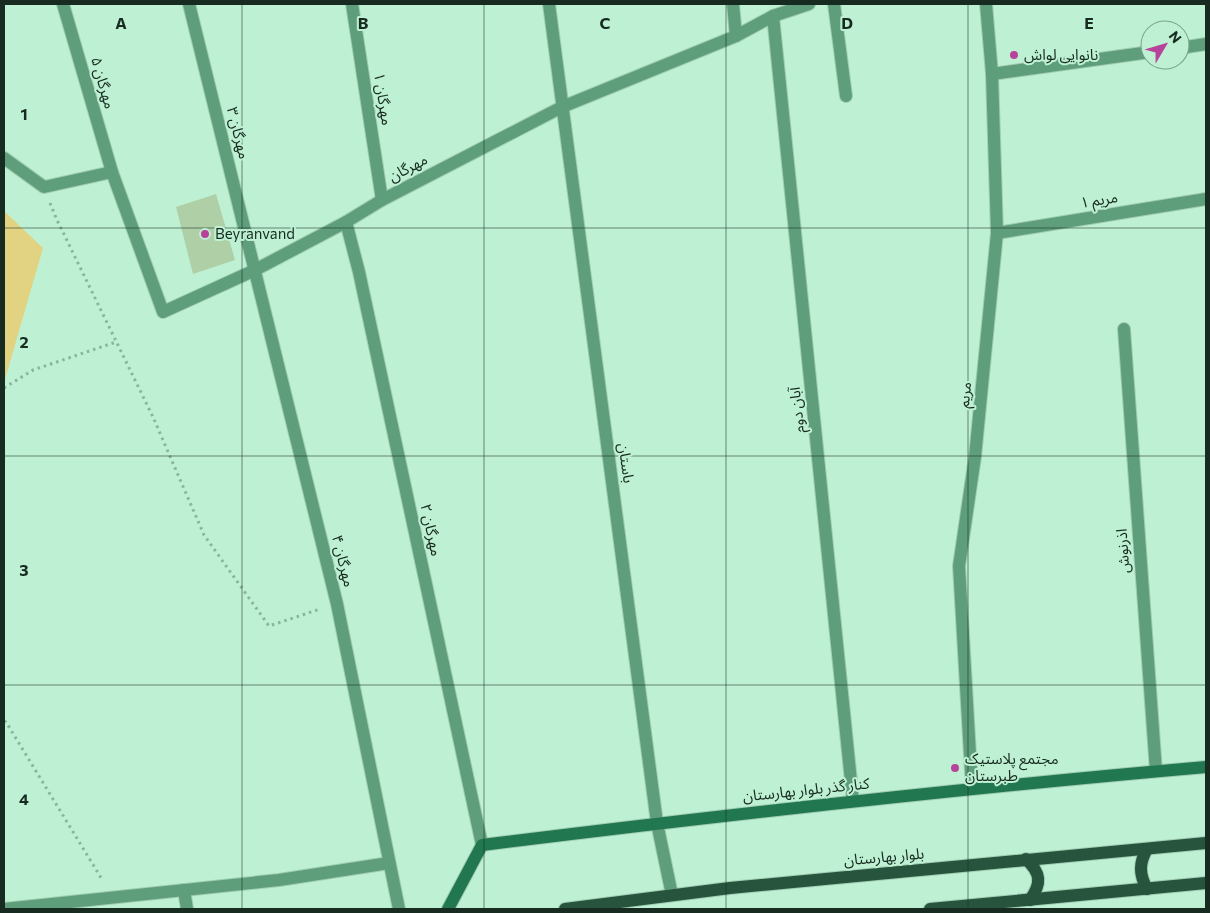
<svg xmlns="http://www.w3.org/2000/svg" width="1210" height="913" viewBox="0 0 1210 913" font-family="Commissioner,'Noto Sans Arabic',sans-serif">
  <rect width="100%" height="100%" fill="#bef1d3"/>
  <!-- green -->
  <polygon fill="#e2d382" points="4,211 43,248 4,383"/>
  <!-- building -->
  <polygon fill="#afcfa6" points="216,194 235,260 193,274 176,207"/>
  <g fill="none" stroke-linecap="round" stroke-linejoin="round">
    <!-- minor casing -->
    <g stroke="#a0cdb3" stroke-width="14">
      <g id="minor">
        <polyline points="63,4 112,172 163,312 255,270 346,222 382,200 562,107 736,36 773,16 809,4"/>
        <polyline points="189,4 337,604 399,909"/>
        <polyline points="352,4 382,200"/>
        <polyline points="549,4 657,823 672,895"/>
        <polyline points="733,4 736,36"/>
        <polyline points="834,4 846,96"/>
        <polyline points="773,16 853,801"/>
        <polyline points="1180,48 1206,44"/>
        <polyline points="992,74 1150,52"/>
        <polyline points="4,158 44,187 112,172"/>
        <polyline points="346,222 359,272 482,845"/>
        <polyline points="997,233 1206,199"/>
        <polyline points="1124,329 1156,771"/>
        <polyline points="972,789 959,566 975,457 997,233 992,74 986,4"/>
        <polyline points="184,890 187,909"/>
        <polyline points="4,909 279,880 389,863"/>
      </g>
    </g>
    <!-- secondary casing -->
    <g stroke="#a0cdb3" stroke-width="14">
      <path id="secondary" d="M448 909 482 845C723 815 964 788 1206 767"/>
    </g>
    <!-- primary casing -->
    <g stroke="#a0cdb3" stroke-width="14">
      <g id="primary">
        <path d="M1147 849C1139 863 1139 874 1147 889"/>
        <path d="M1026 859C1041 873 1042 883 1030 900"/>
        <polyline points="565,909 730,888 1206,843"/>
        <polyline points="930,909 1206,883"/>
      </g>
    </g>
    <!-- path -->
    <g stroke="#8ab49c" stroke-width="3" stroke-dasharray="2.5 4" stroke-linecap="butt">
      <polyline points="50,203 57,220 153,417 204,535 269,626 320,609"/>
      <polyline points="4,388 33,370 116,342"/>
      <polyline points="4,721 6,722 103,881"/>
    </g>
    <!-- minor -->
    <use href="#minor" stroke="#5e9e7b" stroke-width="12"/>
    <!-- secondary -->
    <use href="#secondary" stroke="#217750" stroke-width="12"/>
    <!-- primary -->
    <use href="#primary" stroke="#27543d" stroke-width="12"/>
  </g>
  <!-- grid -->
  <path fill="none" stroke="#172b20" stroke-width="1" stroke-opacity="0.55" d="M242 4V909M484 4V909M726 4V909M968 4V909M4 228H1206M4 456H1206M4 685H1206"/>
  <!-- markers -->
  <g fill="#b8439b" stroke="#bef1d3" stroke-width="2">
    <circle cx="1014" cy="55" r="5"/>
    <circle cx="205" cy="234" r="5"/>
    <circle cx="955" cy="768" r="5"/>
  </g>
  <g text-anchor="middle" stroke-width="4" stroke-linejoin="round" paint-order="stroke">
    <!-- poi labels -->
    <g font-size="15" fill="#172b20" stroke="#bef1d3" text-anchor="start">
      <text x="1024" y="60">نانوایی لواش</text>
      <text x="215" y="239">Beyranvand</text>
      <text x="965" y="764">مجتمع پلاستیک<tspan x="965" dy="17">طبرستان</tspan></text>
    </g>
    <!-- street labels -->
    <g font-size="15" fill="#172b20" stroke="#bef1d3">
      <text transform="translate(103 83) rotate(74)" y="5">مهرگان ۵</text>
      <text transform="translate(383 99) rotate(81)" y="5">مهرگان ۱</text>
      <text transform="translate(238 133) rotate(76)" y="5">مهرگان ۳</text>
      <text transform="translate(408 168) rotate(-28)" y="5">مهرگان</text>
      <text transform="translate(1099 200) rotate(-9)" y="5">مریم ۱</text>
      <text transform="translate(965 395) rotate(-84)" y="5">مریم</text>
      <text transform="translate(797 410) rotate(-96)" y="5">آبان دوم</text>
      <text transform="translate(626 463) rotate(82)" y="5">باستان</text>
      <text transform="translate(431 530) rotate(78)" y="5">مهرگان ۲</text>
      <text transform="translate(1123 551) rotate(-94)" y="5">اذرنوش</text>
      <text transform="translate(343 561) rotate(76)" y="5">مهرگان ۴</text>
      <text transform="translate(806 790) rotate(-6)" y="5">کنار گذر بلوار بهارستان</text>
      <text transform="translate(884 857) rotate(-5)" y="5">بلوار بهارستان</text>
    </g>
  </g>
  <g font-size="16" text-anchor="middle" font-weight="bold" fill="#172b20" stroke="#bef1d3" stroke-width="4" stroke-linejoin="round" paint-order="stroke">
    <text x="121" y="29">A</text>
    <text x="363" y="29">B</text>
    <text x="605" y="29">C</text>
    <text x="847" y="29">D</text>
    <text x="1089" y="29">E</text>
    <text x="24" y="120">1</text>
    <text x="24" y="348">2</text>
    <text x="24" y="576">3</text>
    <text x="24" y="805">4</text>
  </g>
  <!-- border -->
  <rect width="1210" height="913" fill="none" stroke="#172b20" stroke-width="10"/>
  <!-- north arrow -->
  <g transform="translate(1165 45) rotate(52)"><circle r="24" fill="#bef1d3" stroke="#7ba28b"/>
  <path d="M0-4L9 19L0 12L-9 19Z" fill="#b8439b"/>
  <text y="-8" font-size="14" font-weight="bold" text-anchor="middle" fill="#172b20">N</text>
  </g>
</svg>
